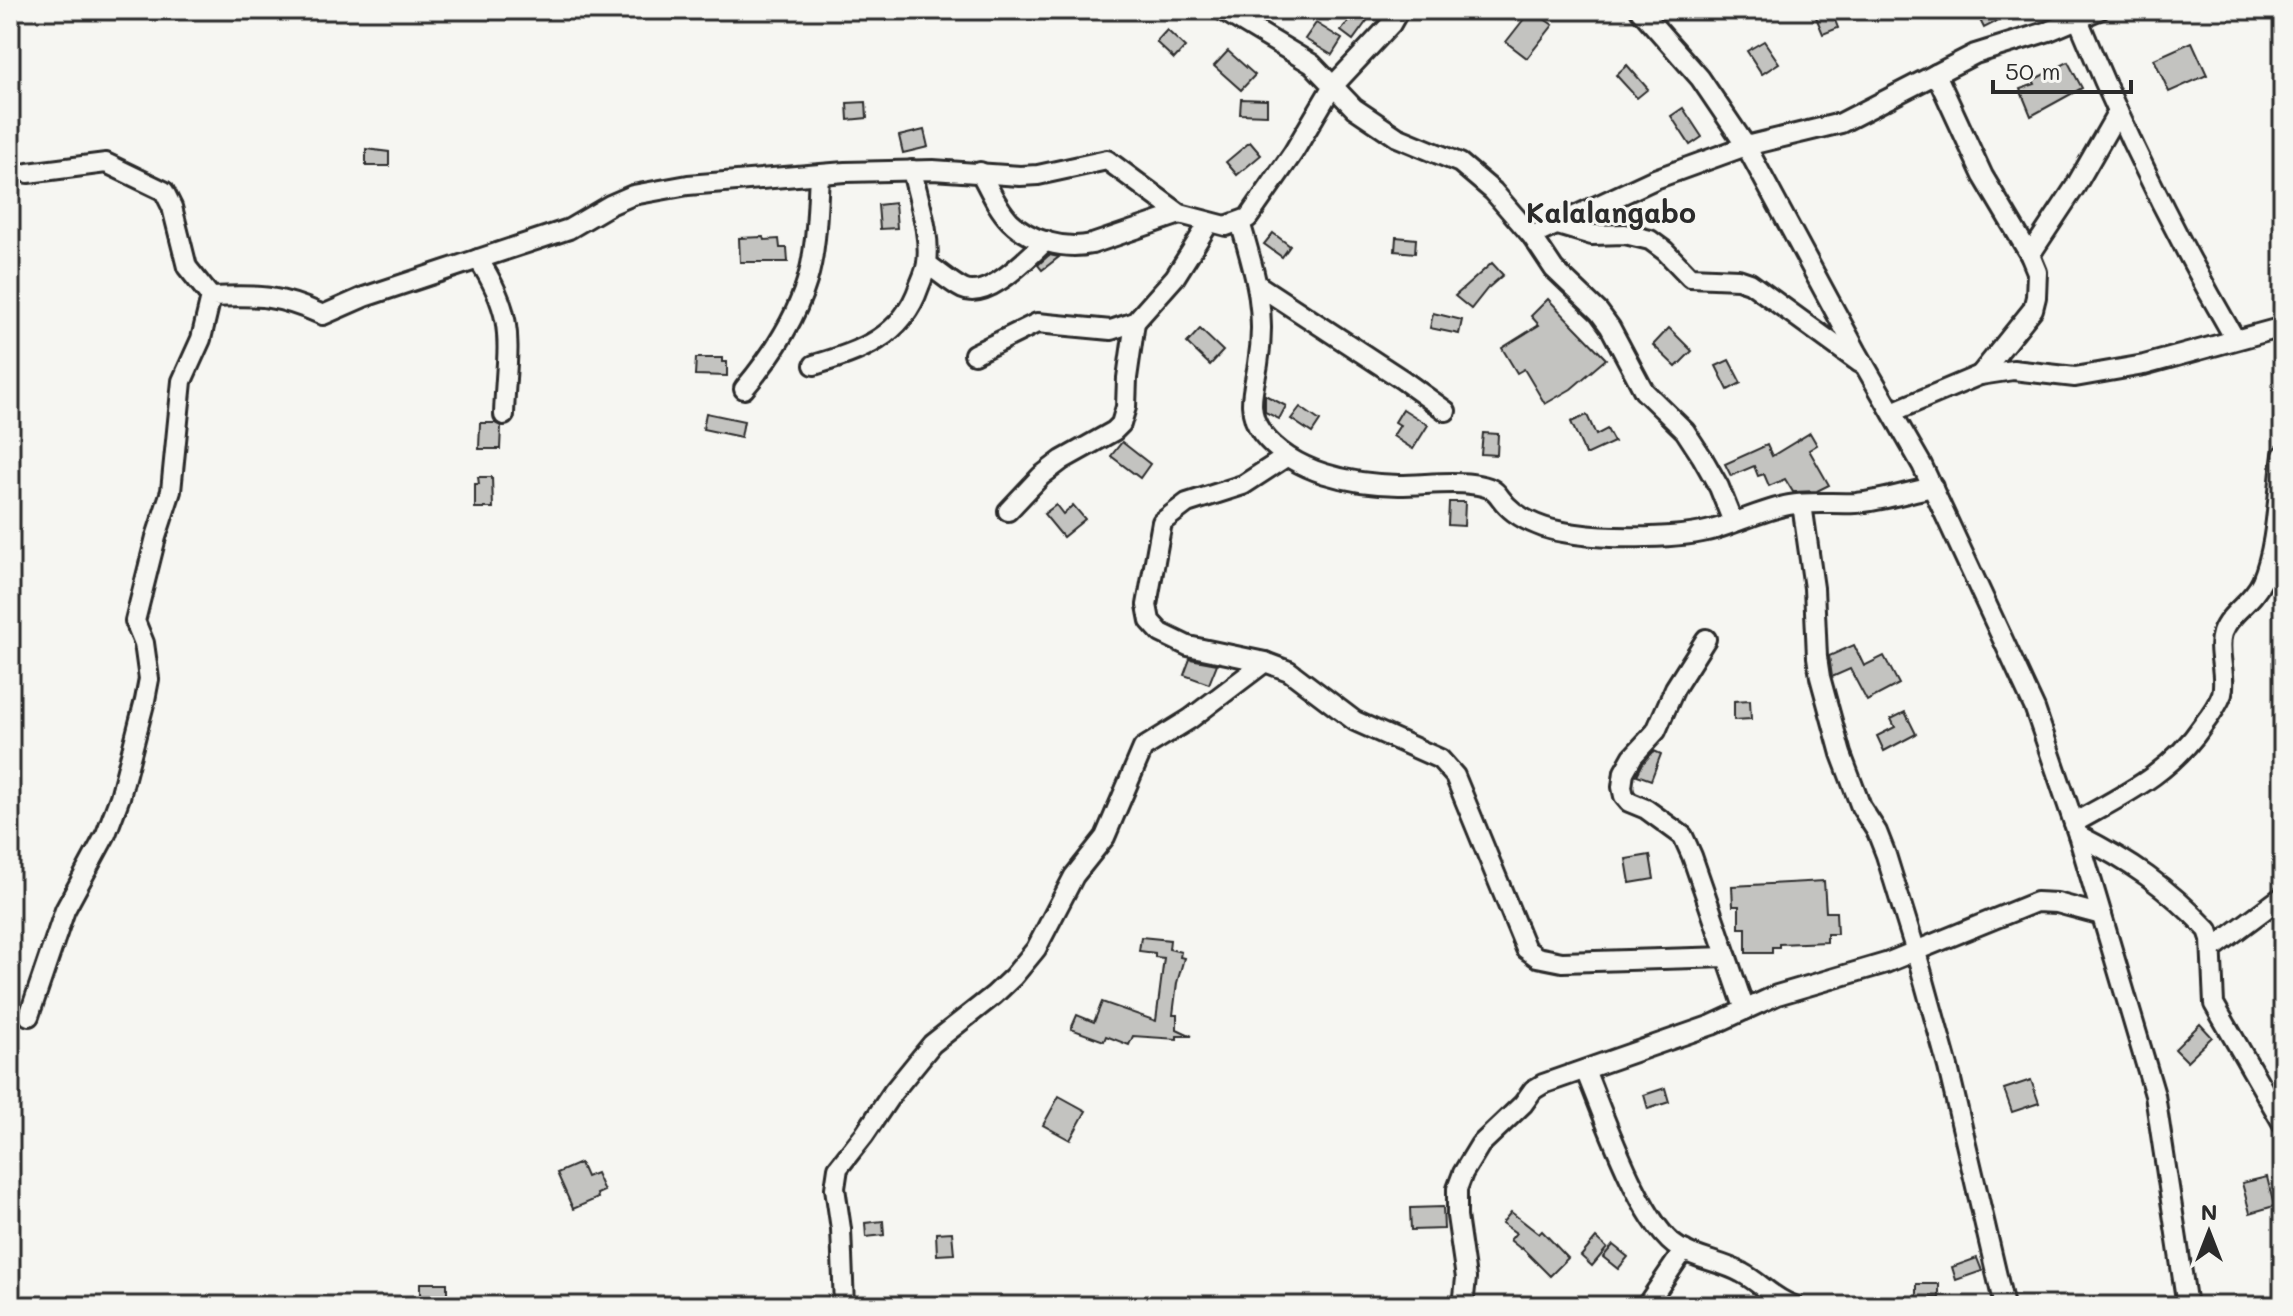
<svg xmlns="http://www.w3.org/2000/svg" width="2293" height="1316" viewBox="0 0 2293 1316" font-family="Mali,sans-serif">
  <rect width="100%" height="100%" fill="#f6f6f2"/>
  <filter id="ink" filterUnits="userSpaceOnUse"><feTurbulence type="fractalNoise" baseFrequency=".0125" numOctaves="2"/><feDisplacementMap in="SourceGraphic" scale="16" xChannelSelector="R" yChannelSelector="G"/><feConvolveMatrix kernelMatrix="1 2 1 2 8 2 1 2 1" color-interpolation-filters="sRGB"/></filter>
  <g filter="url(#ink)">
    <!-- building -->
    <g fill="#c3c3c0" stroke="#2b2b2b" stroke-width="2">
      <polygon points="1357,10 1369,18 1353,40 1341,31"/>
      <polygon points="1531,10 1553,25 1527,58 1506,42"/>
      <polygon points="1813,10 1831,10 1838,28 1823,34"/>
      <polygon points="1975,10 2019,10 1984,28"/>
      <polygon points="1316,23 1342,39 1332,55 1305,39"/>
      <polygon points="1167,30 1185,47 1174,59 1156,42"/>
      <polygon points="1764,41 1779,63 1762,74 1747,51"/>
      <polygon points="2192,42 2207,75 2169,92 2154,59"/>
      <polygon points="1228,51 1255,75 1241,90 1214,66"/>
      <polygon points="2068,62 2082,88 2031,116 2020,89 2035,84 2033,80"/>
      <polygon points="1627,65 1648,89 1637,98 1616,75"/>
      <polygon points="1241,99 1267,100 1267,115 1240,114"/>
      <polygon points="866,102 867,118 848,120 847,103"/>
      <polygon points="1683,108 1702,137 1690,145 1671,116"/>
      <polygon points="924,130 928,147 903,153 899,136"/>
      <polygon points="1250,142 1261,155 1237,175 1226,162"/>
      <polygon points="366,149 389,152 389,166 366,166"/>
      <polygon points="895,203 897,228 880,229 878,205"/>
      <polygon points="1273,233 1290,246 1282,257 1264,244"/>
      <polygon points="763,237 764,240 779,239 780,248 787,248 788,262 740,262 739,238"/>
      <polygon points="1396,237 1416,239 1415,253 1395,251"/>
      <polygon points="1049,255 1059,257 1042,270 1038,265"/>
      <polygon points="1492,263 1503,275 1487,289 1471,309 1455,296"/>
      <polygon points="1548,299 1606,359 1571,389 1545,404 1524,369 1517,373 1502,348 1539,325 1531,316"/>
      <polygon points="1433,313 1462,320 1459,334 1430,328"/>
      <polygon points="1669,328 1692,351 1676,367 1653,345"/>
      <polygon points="1200,329 1223,351 1210,365 1187,343"/>
      <polygon points="696,358 722,358 722,362 727,362 727,376 695,375"/>
      <polygon points="1729,360 1741,383 1728,390 1716,366"/>
      <polygon points="1265,395 1286,406 1279,419 1265,412"/>
      <polygon points="1300,407 1320,421 1312,433 1291,419"/>
      <polygon points="1403,409 1428,425 1413,449 1393,436 1400,425 1395,422"/>
      <polygon points="706,413 744,421 741,437 703,429"/>
      <polygon points="1587,415 1596,435 1607,429 1614,442 1586,455 1571,422"/>
      <polygon points="480,423 495,423 501,426 500,449 479,449"/>
      <polygon points="1483,433 1498,434 1497,455 1481,454"/>
      <polygon points="1810,433 1817,445 1809,450 1829,485 1817,491 1793,492 1785,479 1769,486 1764,474 1758,476 1754,466 1731,476 1725,464 1767,445 1772,456"/>
      <polygon points="1122,442 1150,464 1140,478 1111,456"/>
      <polygon points="478,477 492,477 493,508 475,508 475,484 479,484"/>
      <polygon points="1449,502 1465,502 1464,526 1448,525"/>
      <polygon points="1056,505 1063,514 1073,505 1085,519 1063,537 1044,514"/>
      <polygon points="1854,645 1864,666 1884,656 1899,684 1867,701 1850,669 1832,677 1829,656"/>
      <polygon points="1190,659 1217,664 1209,684 1184,675"/>
      <polygon points="1750,700 1751,719 1734,720 1734,701"/>
      <polygon points="1905,712 1916,734 1884,751 1877,736 1895,727 1891,719"/>
      <polygon points="1654,751 1661,754 1651,780 1637,775 1643,763"/>
      <polygon points="1650,855 1654,879 1630,883 1626,859"/>
      <polygon points="1824,881 1826,912 1836,912 1837,934 1827,934 1827,942 1779,944 1779,947 1772,947 1772,953 1746,953 1746,928 1739,928 1739,906 1733,906 1732,886"/>
      <polygon points="1141,937 1170,940 1169,949 1181,952 1180,957 1184,958 1177,983 1173,1015 1177,1015 1177,1029 1192,1036 1177,1036 1177,1039 1133,1036 1129,1045 1106,1036 1104,1041 1071,1029 1077,1015 1094,1022 1102,1002 1156,1021 1164,958 1155,957 1155,953 1139,951"/>
      <polygon points="2200,1024 2212,1037 2187,1061 2175,1049"/>
      <polygon points="2031,1080 2039,1103 2012,1112 2004,1089"/>
      <polygon points="1665,1088 1669,1102 1648,1109 1644,1095"/>
      <polygon points="1059,1096 1086,1111 1070,1140 1043,1125"/>
      <polygon points="580,1163 586,1177 596,1173 604,1191 597,1194 598,1198 573,1209 557,1173"/>
      <polygon points="2267,1177 2274,1206 2250,1213 2242,1183"/>
      <polygon points="1443,1207 1444,1229 1411,1230 1410,1208"/>
      <polygon points="1511,1212 1539,1234 1542,1231 1568,1258 1550,1276 1522,1248 1521,1249 1510,1240 1516,1233 1502,1223"/>
      <polygon points="883,1221 884,1235 866,1237 865,1223"/>
      <polygon points="952,1232 954,1254 937,1255 936,1233"/>
      <polygon points="1596,1238 1607,1248 1592,1266 1581,1256"/>
      <polygon points="1613,1245 1628,1257 1618,1269 1603,1257"/>
      <polygon points="1977,1258 1982,1271 1956,1280 1952,1267"/>
      <rect x="420" y="1283" width="27" height="14"/>
      <rect x="1917" y="1284" width="22" height="14"/>
    </g>
    <g fill="none" stroke-linecap="round" stroke-linejoin="round">
      <!-- street casing -->
      <g stroke="#2b2b2b" stroke-width="24">
        <g id="street">
          <polyline points="1222,10 1312,64 1354,108 1397,137 1460,163 1493,191 1532,236 1554,269 1599,312 1610,327 1644,391 1685,431 1702,457 1719,487 1733,522"/>
          <polyline points="1640,10 1700,78 1746,146 1857,352 1922,465 2035,709 2078,835 2155,1095 2187,1306"/>
          <path d="M2078 19C2123 129 2175 236 2235 339"/>
          <polyline points="1936,74 1983,176 2030,255 2037,272 2036,297 2033,309 1980,375"/>
          <path d="M980 172C989 188 997 208 1010 221 1030 241 1064 250 1092 244L1180 214"/>
          <polyline points="28,173 106,163 164,191 172,207 187,267 211,297"/>
          <path d="M1240 222C1255 273 1267 310 1258 364 1254 389 1245 410 1262 433 1293 473 1351 484 1399 485 1423 485 1448 481 1471 484 1504 488 1493 496 1514 512 1533 526 1553 531 1576 534 1611 539 1681 539 1715 529 1739 522 1763 510 1789 505 1811 501 1833 504 1856 503 1881 501 1908 492 1933 487"/>
          <polyline points="1558,225 1592,235 1625,234 1650,240 1665,251 1690,277 1738,279 1750,283 1860,363"/>
          <polyline points="1532,236 1655,179 1746,146 1841,123 1975,54 2049,31 2099,10"/>
          <polyline points="2030,255 2075,187 2118,112"/>
          <path d="M478 259C519 321 506 347 504 415"/>
          <path d="M927 264C939 272 951 283 963 289 988 301 1029 256 1046 241"/>
          <polyline points="1258,285 1403,380 1446,411"/>
          <polyline points="974,354 1037,323 1111,330 1135,322 1175,277 1209,223"/>
          <path d="M814 365C861 351 902 337 919 287 922 279 926 271 927 263 931 233 918 199 912 170"/>
          <path d="M744 389C771 357 795 321 807 281 817 247 817 209 819 175"/>
          <polyline points="1892,412 1980,375 2013,370 2075,377 2144,365 2283,327"/>
          <polyline points="1286,457 1243,485 1187,503 1162,522 1147,605 1150,621 1161,633 1188,646 1265,662 1289,671 1355,721 1440,759 1455,776 1526,949 1537,957 1562,962 1727,957"/>
          <polyline points="1802,504 1814,588 1817,657 1820,677 1841,754 1861,807 1877,832 1886,855 1916,952 1948,1067 2004,1306"/>
          <polyline points="1008,511 1041,476 1062,460 1114,431 1121,424 1126,407 1127,378 1135,322"/>
          <polyline points="1706,639 1675,688 1656,731 1633,756 1624,772 1622,787 1624,796 1629,802 1646,809 1683,836 1692,856 1745,1010"/>
          <path d="M2074 823C2123 795 2170 774 2203 725 2210 716 2218 705 2222 694 2227 674 2216 652 2222 633 2229 613 2253 602 2262 581 2278 543 2277 495 2283 455"/>
          <path d="M2078 835C2131 862 2166 886 2208 930L2211 939 2214 1004 2283 1124"/>
          <polyline points="2212,949 2283,896"/>
          <path d="M29 1016 65 910 106 834 120 797 145 700 149 679 144 643 135 621 156 537 171 491 182 381 201 339 211 297C258 295 279 295 323 315L364 297 569 229 610 205 633 195 688 185 845 172 933 170 1020 176 1038 175 1107 160 1180 214 1226 226 1248 218 1293 153 1332 87 1391 24 1399 10"/>
          <path d="M1585 1070C1603 1113 1641 1226 1679 1248 1699 1260 1723 1262 1742 1273 1761 1283 1773 1299 1794 1306"/>
          <polyline points="844,1306 841,1229 835,1188 838,1168 864,1135 893,1092 932,1044 994,995 1013,977 1036,949 1074,876 1105,837 1143,748 1190,719 1265,662"/>
          <polyline points="1463,1306 1466,1278 1457,1216 1457,1189 1463,1173 1480,1145 1523,1104 1533,1090 1543,1084 1712,1025 1777,995 1886,963 2036,902 2057,903 2102,915"/>
          <polyline points="1646,1306 1684,1250"/>
        </g>
      </g>
      <!-- street -->
      <use href="#street" stroke="#f6f6f2" stroke-width="18"/>
    </g>
  </g>
  <g text-anchor="middle" stroke-width="6" stroke-linejoin="round" paint-order="stroke">
    <!-- quarter labels -->
    <g font-size="28" font-weight="bold" fill="#2b2b2b" stroke="#f6f6f2">
      <text x="1611" y="223">Kalalangabo</text>
    </g>
  </g>
  <!-- margin -->
  <rect width="2293" height="1316" fill="none" stroke="#f6f6f2" stroke-width="40"/>
  <rect x="20" y="20" width="2253" height="1276" fill="none" stroke="#2b2b2b" stroke-width="3" filter="url(#ink)"/>
  <!-- north arrow -->
  <g transform="translate(2209 1232)" stroke="#f6f6f2" stroke-width="6" paint-order="stroke">
  <path d="M0-6L14 30L0 20L-14 30Z" fill="#2b2b2b"/>
  <text y="-12" font-size="22" font-weight="bold" text-anchor="middle" fill="#2b2b2b">N</text>
  </g>
  <!-- scale -->
  <path d="M1993 80v12h138v-12" fill="none" stroke="#2b2b2b" stroke-width="4"/>
  <text x="2005" y="80" font-size="24" fill="#2b2b2b" stroke="#f6f6f2" stroke-width="6" paint-order="stroke">50 m</text>
</svg>
